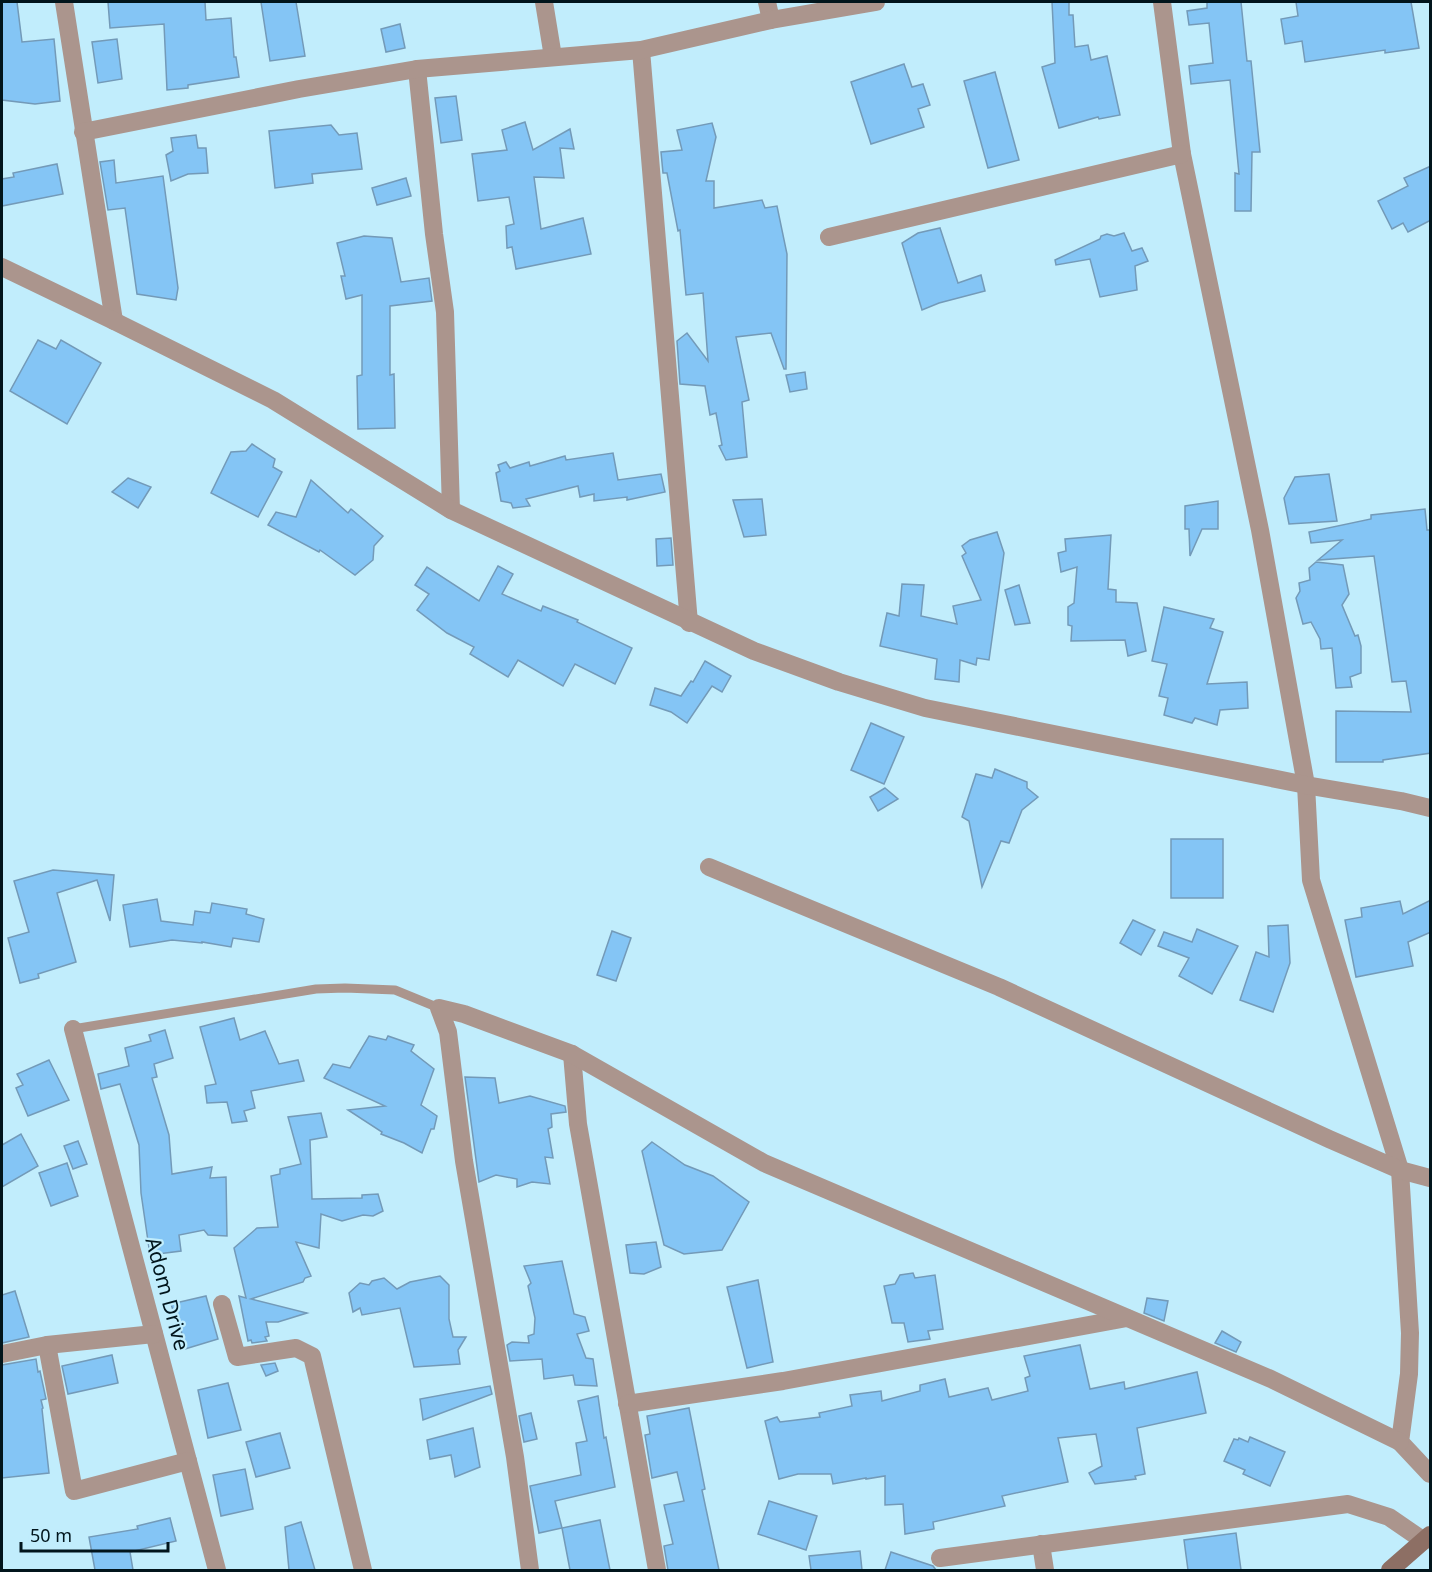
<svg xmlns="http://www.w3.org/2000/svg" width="1432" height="1572" viewBox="0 0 1432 1572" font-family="'Noto Sans',sans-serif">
  <rect width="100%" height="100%" fill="#c1edfc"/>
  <!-- building -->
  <g fill="#84c5f5" stroke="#739ab8" stroke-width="1.5">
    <polygon points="2,2 17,2 22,42 54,39 60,101 35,104 2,100"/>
    <polygon points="108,2 205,2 206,20 231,18 234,57 236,57 239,77 188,85 188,88 167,90 164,24 110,28"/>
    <polygon points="261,2 296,2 305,56 270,61"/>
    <polygon points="1052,2 1069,2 1069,15 1073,15 1075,47 1088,45 1091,60 1107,56 1120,115 1099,119 1098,117 1059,128 1042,67 1055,63"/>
    <polygon points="1207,2 1241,2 1247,61 1251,61 1260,152 1252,152 1251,211 1235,211 1235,173 1239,174 1230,80 1191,84 1189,66 1213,63 1209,23 1189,25 1187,11 1207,8"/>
    <polygon points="1296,2 1411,2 1419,48 1385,53 1385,50 1305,62 1302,41 1285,44 1281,19 1298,16"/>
    <polygon points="400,24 405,48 386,52 381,29"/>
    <polygon points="117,39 122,79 98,83 92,42"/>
    <polygon points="904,64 912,87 923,84 930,105 918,109 924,127 871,144 851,82"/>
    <polygon points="995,72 1019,160 988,168 964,81"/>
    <polygon points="456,96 462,140 441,143 435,98"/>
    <polygon points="525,122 533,150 570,129 574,149 560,148 564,178 534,177 541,229 583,218 591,254 516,269 512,247 507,248 506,226 514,224 509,197 478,201 472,154 507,150 502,130"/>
    <polygon points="712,123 716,137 706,181 714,181 714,208 762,200 765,208 777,206 787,254 786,369 784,369 771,333 736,337 749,400 742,402 747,457 726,460 719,446 722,445 716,413 710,415 705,386 680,384 677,341 687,333 708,361 703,293 686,295 680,230 678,231 667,173 663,173 661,152 682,150 677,130"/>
    <polygon points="331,125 339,135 357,133 362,169 312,174 313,183 275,188 269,131"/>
    <polygon points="196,135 198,148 206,148 208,173 188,174 171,181 166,155 173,151 171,138"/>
    <polygon points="114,160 116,183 163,176 178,288 176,300 137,294 125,208 108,210 100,162"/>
    <polygon points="57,164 63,194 2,206 2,179 14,177 13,173"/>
    <polygon points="1431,166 1431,220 1408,232 1403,223 1392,229 1378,201 1408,186 1404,178"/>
    <polygon points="406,178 411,196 377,205 372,188"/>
    <polygon points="940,228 958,283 981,275 985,291 939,303 922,310 902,243 918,233"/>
    <polygon points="1124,233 1132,251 1142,248 1148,261 1135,266 1137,290 1100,297 1090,259 1056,265 1055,260 1100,239 1101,236 1107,234 1114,236"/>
    <polygon points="364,236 392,238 401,282 429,278 432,301 390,306 390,375 394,374 395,428 358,429 357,376 362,375 362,295 346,299 341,276 345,276 337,243"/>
    <polygon points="38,340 56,349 61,340 101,363 67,424 10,391"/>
    <polygon points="805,372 807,389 790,392 786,375"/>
    <polygon points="252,444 275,459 273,467 282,472 258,517 211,493 231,452 246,451"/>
    <polygon points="613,453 618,480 661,474 665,492 627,500 627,497 594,501 594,494 580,497 578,486 526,499 530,506 513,508 511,503 501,501 496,473 500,471 498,465 506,462 510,468 529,462 530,466 565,456 566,460"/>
    <polygon points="1329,474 1337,521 1289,524 1284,498 1295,477"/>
    <polygon points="128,478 151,487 138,508 112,492"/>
    <polygon points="311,480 348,513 351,509 383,536 374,546 373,560 355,575 320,550 319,552 268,525 276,512 296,517"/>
    <polygon points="762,499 766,535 744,537 733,500"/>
    <polygon points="1218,501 1218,529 1202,529 1190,556 1189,529 1185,529 1185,506"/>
    <polygon points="1425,509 1427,530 1431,530 1431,753 1383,760 1383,762 1336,762 1336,711 1411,712 1406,681 1392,682 1374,556 1318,560 1342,540 1311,543 1309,532 1371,519 1371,515"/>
    <polygon points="997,532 1004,553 989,660 977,658 976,665 960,660 959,682 935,679 937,659 880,646 887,613 899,616 902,584 924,585 921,616 957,624 953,606 981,600 962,556 966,553 962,546 970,540"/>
    <polygon points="1111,535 1108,589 1116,590 1116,602 1137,603 1146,651 1128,656 1125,640 1071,641 1072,626 1068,625 1068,607 1074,603 1077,567 1061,572 1058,553 1066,551 1065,539"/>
    <polygon points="671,538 673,565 657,566 656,539"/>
    <polygon points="1316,562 1343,565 1349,594 1342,605 1355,636 1358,635 1361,646 1361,673 1350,677 1352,687 1336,688 1332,648 1321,649 1320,639 1311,622 1303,624 1296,598 1300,591 1299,583 1310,580 1309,568"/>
    <polygon points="498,566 513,574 502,594 541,611 543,606 578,620 577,622 632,648 615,684 575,664 563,686 518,660 508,677 470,654 474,647 447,633 417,610 429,594 415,585 427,567 479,601"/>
    <polygon points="1019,585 1030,623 1015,625 1005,590"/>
    <polygon points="1164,607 1214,619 1210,628 1223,632 1207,684 1247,682 1248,708 1220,710 1217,725 1195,718 1192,723 1164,715 1168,698 1159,696 1167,664 1152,661"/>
    <polygon points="705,661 731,676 722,692 712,686 687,723 671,712 650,705 655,688 681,696 691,681 693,682"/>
    <polygon points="871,723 904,737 884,784 851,770"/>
    <polygon points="995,769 1027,782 1027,788 1038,797 1022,810 1009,843 1001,841 982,887 969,821 962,817 976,774 992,778"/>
    <polygon points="885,788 898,799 878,811 870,797"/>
    <rect x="1171" y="839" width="52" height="59"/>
    <polygon points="53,870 114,875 110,921 97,880 57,893 76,962 38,974 39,978 20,983 8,938 29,932 14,881"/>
    <polygon points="157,899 161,921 193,925 195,911 210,913 212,903 247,909 246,914 264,919 259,942 233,938 231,947 202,942 202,943 172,940 130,947 123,905"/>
    <polygon points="1431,900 1431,932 1408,942 1413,966 1356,977 1345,920 1362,917 1361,908 1400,901 1403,914"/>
    <polygon points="1133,920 1155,930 1141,955 1120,943"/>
    <polygon points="1288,925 1290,963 1273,1012 1240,1000 1256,952 1269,957 1268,926"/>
    <polygon points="1197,929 1238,946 1212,994 1179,976 1189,958 1158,946 1164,932 1192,942"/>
    <polygon points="612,931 631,938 616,981 597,975"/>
    <polygon points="234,1018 240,1040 265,1031 279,1064 298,1060 304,1081 251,1091 255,1108 244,1111 247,1121 232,1123 227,1102 207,1103 205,1086 216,1084 200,1027"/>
    <polygon points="165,1030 173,1058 154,1064 157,1077 152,1078 169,1135 172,1174 212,1167 210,1178 226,1177 227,1236 208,1235 204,1230 179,1235 181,1251 150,1255 141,1193 139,1145 120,1084 101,1089 98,1074 129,1066 125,1048 151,1041 149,1035"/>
    <polygon points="369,1036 386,1040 388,1036 414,1045 411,1051 434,1069 421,1105 437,1116 434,1129 431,1129 422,1153 404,1143 381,1134 382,1132 348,1110 385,1106 324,1078 333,1064 350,1068"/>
    <polygon points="49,1060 69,1100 28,1116 16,1088 23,1085 17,1074"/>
    <polygon points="465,1077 495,1078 499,1103 530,1096 565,1106 566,1112 551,1114 552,1127 548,1129 553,1158 545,1157 550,1184 532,1182 517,1187 517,1179 496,1175 479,1182"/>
    <polygon points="321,1113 327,1137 310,1140 312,1199 362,1198 362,1195 378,1194 383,1211 373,1216 363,1215 342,1221 321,1214 319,1248 296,1242 311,1276 305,1278 303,1282 251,1299 307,1313 278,1322 266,1322 269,1336 265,1337 267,1341 252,1343 251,1340 248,1341 239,1296 246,1298 234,1248 257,1228 278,1227 271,1176 280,1174 280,1169 301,1164 288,1117"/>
    <polygon points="21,1134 38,1166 2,1187 2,1145"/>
    <polygon points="78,1141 87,1164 73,1169 64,1146"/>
    <polygon points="652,1142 685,1165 713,1176 749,1202 722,1250 684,1254 664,1245 642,1151"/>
    <polygon points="67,1163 78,1196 51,1206 39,1173"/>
    <polygon points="656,1242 661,1267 644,1274 630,1273 626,1245"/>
    <polygon points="562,1261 574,1314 585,1317 589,1331 577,1334 586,1358 593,1359 597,1386 575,1385 573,1375 544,1379 542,1359 510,1361 507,1345 512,1342 529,1343 528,1336 534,1334 535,1318 528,1286 531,1283 524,1266"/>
    <polygon points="913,1273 915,1278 935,1275 943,1329 928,1331 930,1339 908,1342 904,1323 892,1323 884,1286 895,1284 900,1275"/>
    <polygon points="440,1276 449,1285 449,1319 453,1337 466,1337 458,1350 460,1364 414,1367 400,1308 362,1315 360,1308 353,1312 349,1293 360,1283 369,1285 372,1281 384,1278 397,1289 410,1282"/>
    <polygon points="758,1280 773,1362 747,1368 727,1287"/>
    <polygon points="15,1291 29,1337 2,1343 2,1295"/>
    <polygon points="206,1296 218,1339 185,1349 180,1325 178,1326 171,1304"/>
    <polygon points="1147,1298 1168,1301 1164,1321 1144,1313"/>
    <polygon points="1222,1331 1241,1342 1236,1352 1215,1343"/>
    <polygon points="1080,1345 1090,1389 1124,1382 1125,1389 1197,1372 1206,1413 1137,1428 1145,1474 1135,1476 1136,1479 1095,1484 1089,1473 1102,1466 1096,1434 1058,1438 1068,1482 1002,1496 1005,1506 933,1522 934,1529 905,1534 903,1504 885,1505 885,1476 866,1479 866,1478 833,1484 831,1474 798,1474 779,1479 765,1421 777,1417 780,1422 820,1417 819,1413 852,1406 850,1395 881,1391 882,1401 920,1391 920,1385 945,1379 949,1397 988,1388 992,1400 1028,1391 1025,1378 1030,1376 1024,1356"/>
    <polygon points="112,1355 118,1383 68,1394 62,1366"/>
    <polygon points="36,1359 38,1372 40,1371 46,1399 41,1400 43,1408 42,1409 49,1473 2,1478 2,1365"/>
    <polygon points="275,1363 278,1371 266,1376 261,1365"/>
    <polygon points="228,1383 241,1430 208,1438 198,1390"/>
    <polygon points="490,1386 492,1394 423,1420 420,1399"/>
    <polygon points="598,1396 604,1438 606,1437 615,1487 555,1501 562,1528 539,1533 530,1486 581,1475 576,1443 587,1441 578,1401"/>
    <polygon points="689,1408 705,1489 702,1490 719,1570 668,1570 664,1546 673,1544 664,1505 684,1501 677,1472 652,1478 645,1435 650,1434 647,1416"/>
    <polygon points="531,1413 537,1439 524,1442 519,1416"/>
    <polygon points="473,1428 480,1467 455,1477 451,1455 430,1459 427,1440"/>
    <polygon points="280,1433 290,1468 256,1477 246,1442"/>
    <polygon points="1250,1437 1285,1452 1270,1486 1243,1474 1245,1470 1224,1461 1234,1439 1238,1440 1239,1438 1248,1442"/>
    <polygon points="245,1469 253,1509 221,1516 213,1475"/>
    <polygon points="769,1501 817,1516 806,1550 758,1534"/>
    <polygon points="170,1518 176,1541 130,1552 133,1570 95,1570 89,1537 138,1529 137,1526"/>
    <polygon points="600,1520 610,1570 570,1570 562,1528"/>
    <polygon points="301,1522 315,1570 289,1570 285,1527"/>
    <polygon points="1236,1533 1241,1570 1188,1570 1184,1540"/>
    <polygon points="860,1551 862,1570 811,1570 809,1556"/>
    <polygon points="891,1552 933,1566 936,1570 885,1570"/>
  </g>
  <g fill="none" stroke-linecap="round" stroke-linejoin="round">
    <!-- lane -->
    <polyline stroke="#ab958d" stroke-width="9" points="73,1029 316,989 345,988 395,990 439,1008"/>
    <!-- street -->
    <g stroke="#ab958d" stroke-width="18">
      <polyline points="64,2 114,321"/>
      <polyline points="544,2 553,57"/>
      <polyline points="767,2 771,20"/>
      <polyline points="1162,2 1182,154 1260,530 1306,785 1311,880 1400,1170 1410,1333 1409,1374 1400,1442 1430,1474"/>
      <polyline points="641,50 689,623"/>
      <polyline points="417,69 434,234 445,312 451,510"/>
      <polyline points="83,132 299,89 417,69 641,50 771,20 876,2"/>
      <polyline points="829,237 1182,154"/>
      <polyline points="2,267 114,321 273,400 451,510 754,651 839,682 925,708 1306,785 1401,801 1430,808"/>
      <polyline points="709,867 999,987 1329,1139 1400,1170 1430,1178"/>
      <polyline points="73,1029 217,1570"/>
      <polyline points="572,1054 578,1124 657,1570"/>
      <polyline points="222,1304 237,1357 296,1348 312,1356 363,1570"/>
      <polyline points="47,1345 74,1491 188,1461"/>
      <polyline points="2,1354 47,1345 154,1334"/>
      <polyline points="627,1404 783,1381 1127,1318"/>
      <polyline points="1041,1544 1045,1570"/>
      <polyline points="940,1558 1348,1504 1389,1517 1424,1541"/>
      <polyline points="530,1570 515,1457 464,1161 448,1032 439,1008 464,1014 572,1054 764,1163 1271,1379 1400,1442"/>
    </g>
    <!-- secondary -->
    <polyline stroke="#8d6f64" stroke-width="18" points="1390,1570 1430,1535"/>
  </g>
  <g text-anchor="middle" stroke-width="4.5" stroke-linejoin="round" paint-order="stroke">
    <!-- street labels -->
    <g font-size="21" fill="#01151c" stroke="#c1edfc">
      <text transform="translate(167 1294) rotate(75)" y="7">Adom Drive</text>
    </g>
  </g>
  <!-- border -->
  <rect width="1432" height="1572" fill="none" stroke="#01151c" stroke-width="6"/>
  <!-- scale -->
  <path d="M21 1542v9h147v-9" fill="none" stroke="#01151c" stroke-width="3"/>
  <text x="30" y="1542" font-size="18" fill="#01151c" stroke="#c1edfc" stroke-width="4.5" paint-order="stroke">50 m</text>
</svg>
